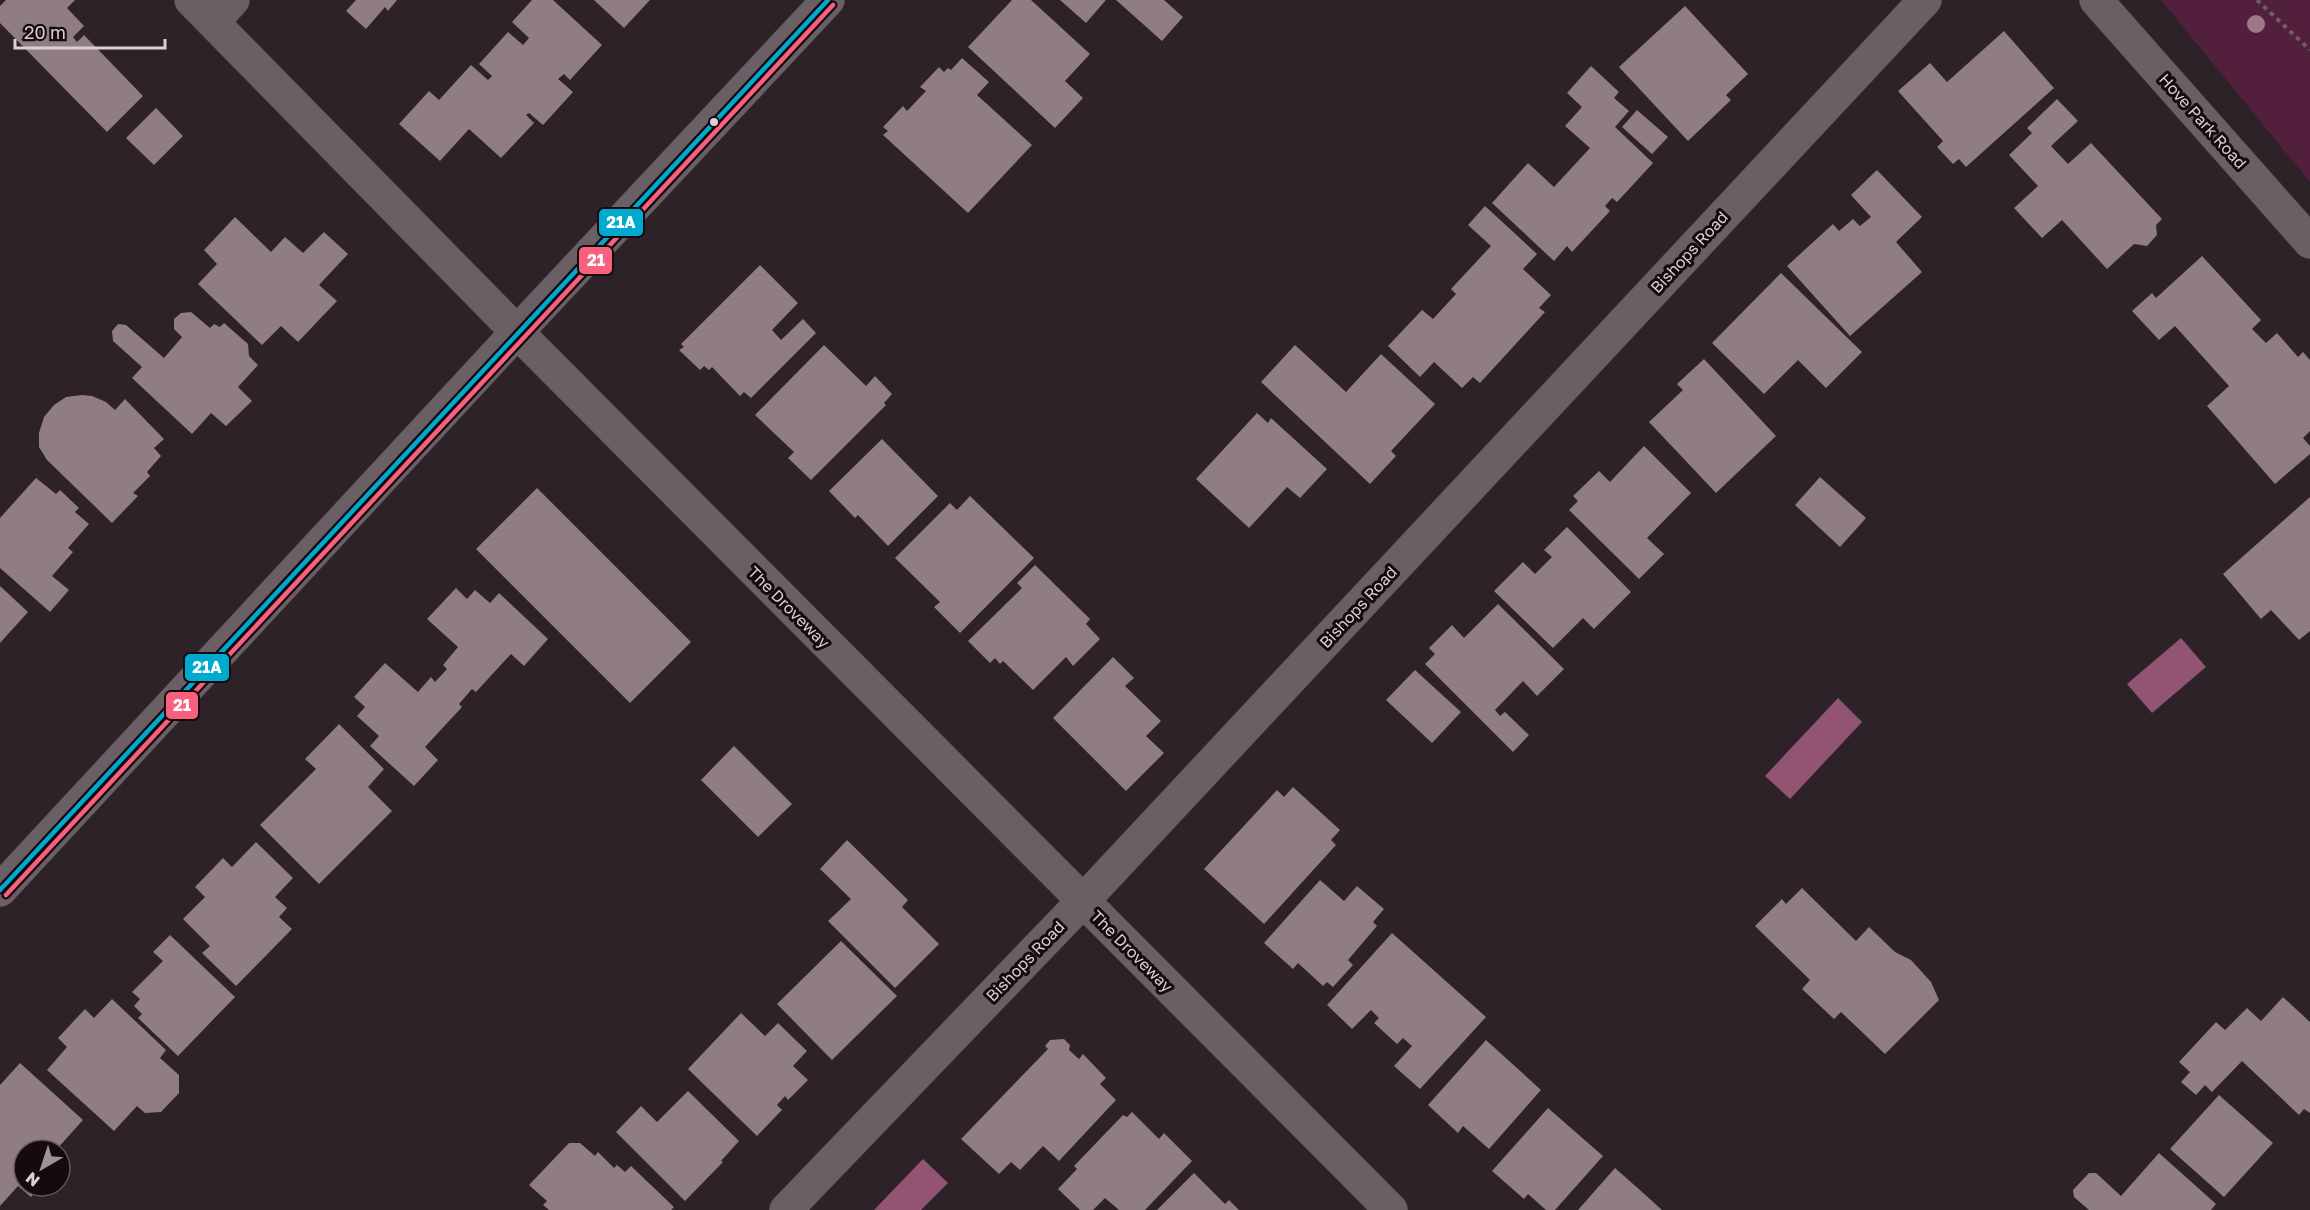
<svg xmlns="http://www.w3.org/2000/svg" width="2310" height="1210" viewBox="0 0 2310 1210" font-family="'Golos Text',sans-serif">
  <rect width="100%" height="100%" fill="#2d2227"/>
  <!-- green -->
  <polygon fill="#521f3c" points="2161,0 2310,0 2310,182"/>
  <!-- water -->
  <g fill="#935474">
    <polygon points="2181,638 2206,667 2152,713 2127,684"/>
    <polygon points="1838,698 1862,722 1790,799 1765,776"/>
    <polygon points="923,1159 948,1183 921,1210 874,1210"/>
  </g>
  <!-- building -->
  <g fill="#8f7c85">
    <polygon points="6,0 75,0 67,8 84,26 73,37 77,42 84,35 143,96 107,132 0,23 0,6"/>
    <polygon points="356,0 397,0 388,11 385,7 366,29 346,11"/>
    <polygon points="532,0 553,0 602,45 570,80 564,74 558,79 573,92 543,125 529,113 526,115 534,123 501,158 469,129 440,161 399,124 429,91 439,100 471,65 488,80 492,76 479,64 508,32 523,45 529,38 512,22"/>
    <polygon points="594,0 650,0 624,28"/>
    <polygon points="1012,0 1031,0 1090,54 1065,81 1083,98 1055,128 968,47"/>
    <polygon points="1060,0 1106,0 1086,23"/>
    <polygon points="1116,0 1164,0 1183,17 1162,41"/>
    <polygon points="1685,6 1748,74 1726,95 1731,100 1688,141 1619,67"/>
    <polygon points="2004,31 2054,88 1966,167 1959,159 1953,164 1937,147 1943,141 1898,91 1930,63 1947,82"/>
    <polygon points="962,58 989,82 977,95 1032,145 968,213 883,135 888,131 883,127 903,106 907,111 926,91 920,87 939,67 944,72 948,68 951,70"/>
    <polygon points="1591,66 1619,92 1614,98 1629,111 1615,127 1653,163 1617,202 1612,198 1605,206 1610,211 1572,252 1567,246 1554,261 1492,203 1528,163 1554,187 1590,148 1565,126 1582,107 1567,93"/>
    <polygon points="2057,99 2078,121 2051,146 2068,164 2091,143 2162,219 2156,225 2157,235 2147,246 2134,244 2107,269 2062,220 2042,238 2014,208 2038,186 2009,155 2032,133 2027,128"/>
    <polygon points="156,108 183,136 154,165 126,138"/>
    <polygon points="1637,110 1668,137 1652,154 1622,127"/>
    <polygon points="1877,170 1922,217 1896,242 1922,272 1850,336 1787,266 1833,224 1839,231 1853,219 1860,226 1871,217 1851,195"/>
    <polygon points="1485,206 1537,254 1523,269 1551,295 1539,308 1545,312 1480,383 1473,377 1462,388 1434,362 1420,377 1388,346 1422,310 1433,319 1456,294 1451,289 1491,246 1468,225"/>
    <polygon points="235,217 271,252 285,237 303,253 324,232 348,254 319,285 337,301 298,342 281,326 262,345 198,284 217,264 204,250"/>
    <polygon points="2202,256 2261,320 2252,329 2266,343 2277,333 2298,357 2303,352 2310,360 2310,431 2303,438 2310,446 2310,454 2275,484 2207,406 2229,386 2175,326 2159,340 2132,311 2152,293 2156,298"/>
    <polygon points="760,265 798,303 772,330 781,340 803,319 816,333 751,398 744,392 740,396 712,367 709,370 704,366 700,370 679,350 684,347 681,344"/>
    <polygon points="1781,273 1862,352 1826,388 1798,360 1764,394 1712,343"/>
    <polygon points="191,312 210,328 214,324 220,327 224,323 248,344 249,356 258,365 238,387 252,401 226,426 211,413 192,434 132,378 142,367 113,341 112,331 118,324 126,325 164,358 182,337 174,329 174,319 181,313"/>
    <polygon points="824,345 866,386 875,376 892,394 884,403 886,405 811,480 788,458 794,452 755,415"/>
    <polygon points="1295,345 1346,392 1381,354 1435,404 1391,451 1396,456 1370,484 1261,382"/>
    <polygon points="1704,359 1776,436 1716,493 1649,422 1683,390 1677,384"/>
    <polygon points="82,395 92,396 106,402 115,410 125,399 164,439 154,448 161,456 147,472 150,476 133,493 138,496 112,523 47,460 39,447 39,433 44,417 54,405 66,397"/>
    <polygon points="1257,413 1268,423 1271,418 1327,469 1300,498 1287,487 1249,528 1196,479"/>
    <polygon points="882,439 938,496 888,546 858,515 855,518 829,491"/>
    <polygon points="1644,446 1691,493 1647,538 1664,554 1639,579 1569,510 1578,501 1573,496 1599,471 1610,482"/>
    <polygon points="1820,477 1866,518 1840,547 1795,505"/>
    <polygon points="36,478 56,494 60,490 79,508 75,512 89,524 68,548 73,552 52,576 69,590 50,612 0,568 0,518"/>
    <polygon points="537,488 691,642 630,703 476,549"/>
    <polygon points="970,496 1034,558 960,633 934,607 940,602 895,558 950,503 957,510"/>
    <polygon points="2310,497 2310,631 2299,640 2271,610 2261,619 2223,574"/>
    <polygon points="1567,527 1631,592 1594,629 1583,618 1553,648 1494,591 1523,562 1535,574 1552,557 1544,550"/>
    <polygon points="1035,565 1090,619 1086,624 1100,639 1073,666 1066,657 1033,690 1003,661 1000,664 995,658 990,663 968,641 1022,588 1017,583"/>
    <polygon points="0,586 28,612 0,643"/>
    <polygon points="456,588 467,599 475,590 490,603 499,593 548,639 524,666 511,654 476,692 472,689 459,704 462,707 425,747 438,760 414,786 370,746 379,736 357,716 365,707 354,697 385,663 418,692 431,677 435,682 447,669 443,665 458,647 427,619"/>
    <polygon points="1498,604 1564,669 1537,696 1523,681 1495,710 1500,716 1505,712 1529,735 1513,752 1425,664 1435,654 1429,648 1452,625 1464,638"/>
    <polygon points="1113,657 1134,678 1125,686 1161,721 1146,736 1164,753 1126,791 1053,718"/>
    <polygon points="1415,670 1461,712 1432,743 1386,700"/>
    <polygon points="339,724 384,769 368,787 392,811 319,884 260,825 316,769 305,759"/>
    <polygon points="734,746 792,804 758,837 701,780"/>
    <polygon points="1293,787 1340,830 1331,840 1336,845 1264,924 1204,869 1277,790 1284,797"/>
    <polygon points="847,840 908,900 902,907 939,944 895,988 828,921 851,899 820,869"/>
    <polygon points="256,842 293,878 275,897 287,908 279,917 292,929 236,986 202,953 210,946 183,919 205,897 195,887 223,858 232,867"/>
    <polygon points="1320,880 1344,901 1357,886 1384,909 1373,922 1377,926 1348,960 1353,965 1333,987 1327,982 1323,986 1298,963 1293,969 1264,943"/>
    <polygon points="1802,888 1856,941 1869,927 1895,952 1911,960 1931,982 1939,1000 1885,1054 1841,1012 1834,1019 1802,989 1810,980 1755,926 1782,899 1786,904"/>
    <polygon points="1392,933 1486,1017 1420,1089 1394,1066 1412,1046 1403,1038 1397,1044 1374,1023 1379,1018 1371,1010 1352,1029 1327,1005"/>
    <polygon points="170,935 235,997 178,1056 138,1018 142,1014 134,1006 140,999 132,992 163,961 153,952"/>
    <polygon points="841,941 897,996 832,1060 777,1004"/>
    <polygon points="2283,997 2310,1022 2310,1113 2304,1109 2299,1115 2242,1061 2212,1092 2205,1085 2196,1095 2181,1082 2190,1072 2179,1062 2216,1022 2225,1030 2247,1008 2261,1021"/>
    <polygon points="112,999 166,1050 160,1058 179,1075 179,1093 161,1112 145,1113 137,1106 114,1131 47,1070 67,1047 58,1038 85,1009 94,1018"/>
    <polygon points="741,1013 765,1036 778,1023 807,1051 793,1066 808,1080 788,1100 785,1096 777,1105 782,1110 757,1136 688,1069"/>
    <polygon points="1064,1039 1070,1045 1069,1050 1079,1059 1083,1054 1106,1078 1100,1084 1116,1100 1059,1161 1043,1146 1020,1170 1011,1162 999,1174 961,1139 1048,1049 1045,1046 1050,1040"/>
    <polygon points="1486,1040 1541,1090 1489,1149 1463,1126 1458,1133 1428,1105"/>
    <polygon points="20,1063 83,1120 56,1150 24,1150 24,1186 40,1186 31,1197 18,1186 0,1206 0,1085"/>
    <polygon points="688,1091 739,1141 721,1161 723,1162 685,1201 616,1132 641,1106 657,1122"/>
    <polygon points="2219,1095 2273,1143 2224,1197 2170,1149"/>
    <polygon points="1548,1108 1603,1156 1555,1210 1546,1210 1528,1194 1524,1199 1492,1171"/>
    <polygon points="1132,1112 1159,1139 1164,1133 1192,1161 1145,1210 1119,1210 1105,1198 1093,1210 1080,1210 1058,1189 1077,1169 1074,1166 1123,1115 1127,1117"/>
    <polygon points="569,1143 580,1143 595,1156 598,1152 614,1168 617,1165 625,1172 631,1166 674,1207 671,1210 549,1210 543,1205 547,1201 529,1185"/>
    <polygon points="2159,1153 2216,1204 2211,1210 2089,1210 2074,1197 2073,1190 2089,1173 2096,1173 2121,1196"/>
    <polygon points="1615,1168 1641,1191 1662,1210 1578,1210"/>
    <polygon points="1194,1173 1225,1204 1229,1200 1239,1210 1157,1210"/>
  </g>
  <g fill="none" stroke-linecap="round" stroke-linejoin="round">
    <!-- street casing -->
    <g stroke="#483f43" stroke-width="34">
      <g id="street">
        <polyline points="191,0 517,332 1391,1210"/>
        <polyline points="2096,0 2310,242"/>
        <polyline points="213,22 233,0"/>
        <polyline points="0,890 517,332 828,0"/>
        <polyline points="786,1210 1082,902 1925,0"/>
      </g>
    </g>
    <!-- path -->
    <polyline stroke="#6a6065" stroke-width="4" stroke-dasharray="4.5 4.5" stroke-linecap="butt" points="2257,0 2310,50"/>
    <!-- street -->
    <use href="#street" stroke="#6a5f64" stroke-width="33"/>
    <!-- bus-1 casing -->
    <g stroke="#140a0f" stroke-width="9">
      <polyline id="bus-1" points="0,890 828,0"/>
    </g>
    <!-- bus-2 casing -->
    <g stroke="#140a0f" stroke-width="9">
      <polyline id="bus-2" points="6,895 833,5"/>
    </g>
    <!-- bus-1 -->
    <use href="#bus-1" stroke="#00a9ce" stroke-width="4.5"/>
    <!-- bus-2 -->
    <use href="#bus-2" stroke="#f8607d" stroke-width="4.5"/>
  </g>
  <!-- trees -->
  <circle fill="#9d7788" cx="2256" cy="24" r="9"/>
  <!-- markers -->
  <circle fill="#ddcfd5" stroke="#140a0f" stroke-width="2" cx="714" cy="122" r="5"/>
  <g text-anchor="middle" stroke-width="6" stroke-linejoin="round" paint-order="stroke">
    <!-- street labels -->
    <g font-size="16" fill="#ddcfd5" stroke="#140a0f">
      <text transform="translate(2203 121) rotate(48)" y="6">Hove Park Road</text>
      <text transform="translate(1689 252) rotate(-47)" y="6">Bishops Road</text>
      <text transform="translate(789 607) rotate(45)" y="6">The Droveway</text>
      <text transform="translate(1358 607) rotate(-47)" y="6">Bishops Road</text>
      <text transform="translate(1132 951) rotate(45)" y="6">The Droveway</text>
      <text transform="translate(1025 961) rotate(-46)" y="6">Bishops Road</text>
    </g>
  </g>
  <g stroke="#140a0f" stroke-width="2">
    <rect x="598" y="208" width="46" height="29" rx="6" fill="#00a9ce"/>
    <rect x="578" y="246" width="35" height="29" rx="6" fill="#f8607d"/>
    <rect x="184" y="653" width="46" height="29" rx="6" fill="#00a9ce"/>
    <rect x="165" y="691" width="34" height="29" rx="6" fill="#f8607d"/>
  </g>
  <g font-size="16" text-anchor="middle" font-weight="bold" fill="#fff">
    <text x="621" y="228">21A</text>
    <text x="596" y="266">21</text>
    <text x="207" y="673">21A</text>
    <text x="182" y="711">21</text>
  </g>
  <!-- north arrow -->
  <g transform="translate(42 1168) rotate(219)"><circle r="28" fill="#140a0f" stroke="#64595e" stroke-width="1.5"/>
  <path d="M0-4.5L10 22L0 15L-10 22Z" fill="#9f9298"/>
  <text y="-9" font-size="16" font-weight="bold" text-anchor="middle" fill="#ddcfd5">N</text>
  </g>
  <!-- scale -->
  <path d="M15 39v9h150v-9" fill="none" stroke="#ddcfd5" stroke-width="3"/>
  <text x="24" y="39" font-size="18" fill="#ddcfd5" stroke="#140a0f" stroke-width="4.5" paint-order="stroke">20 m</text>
</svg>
